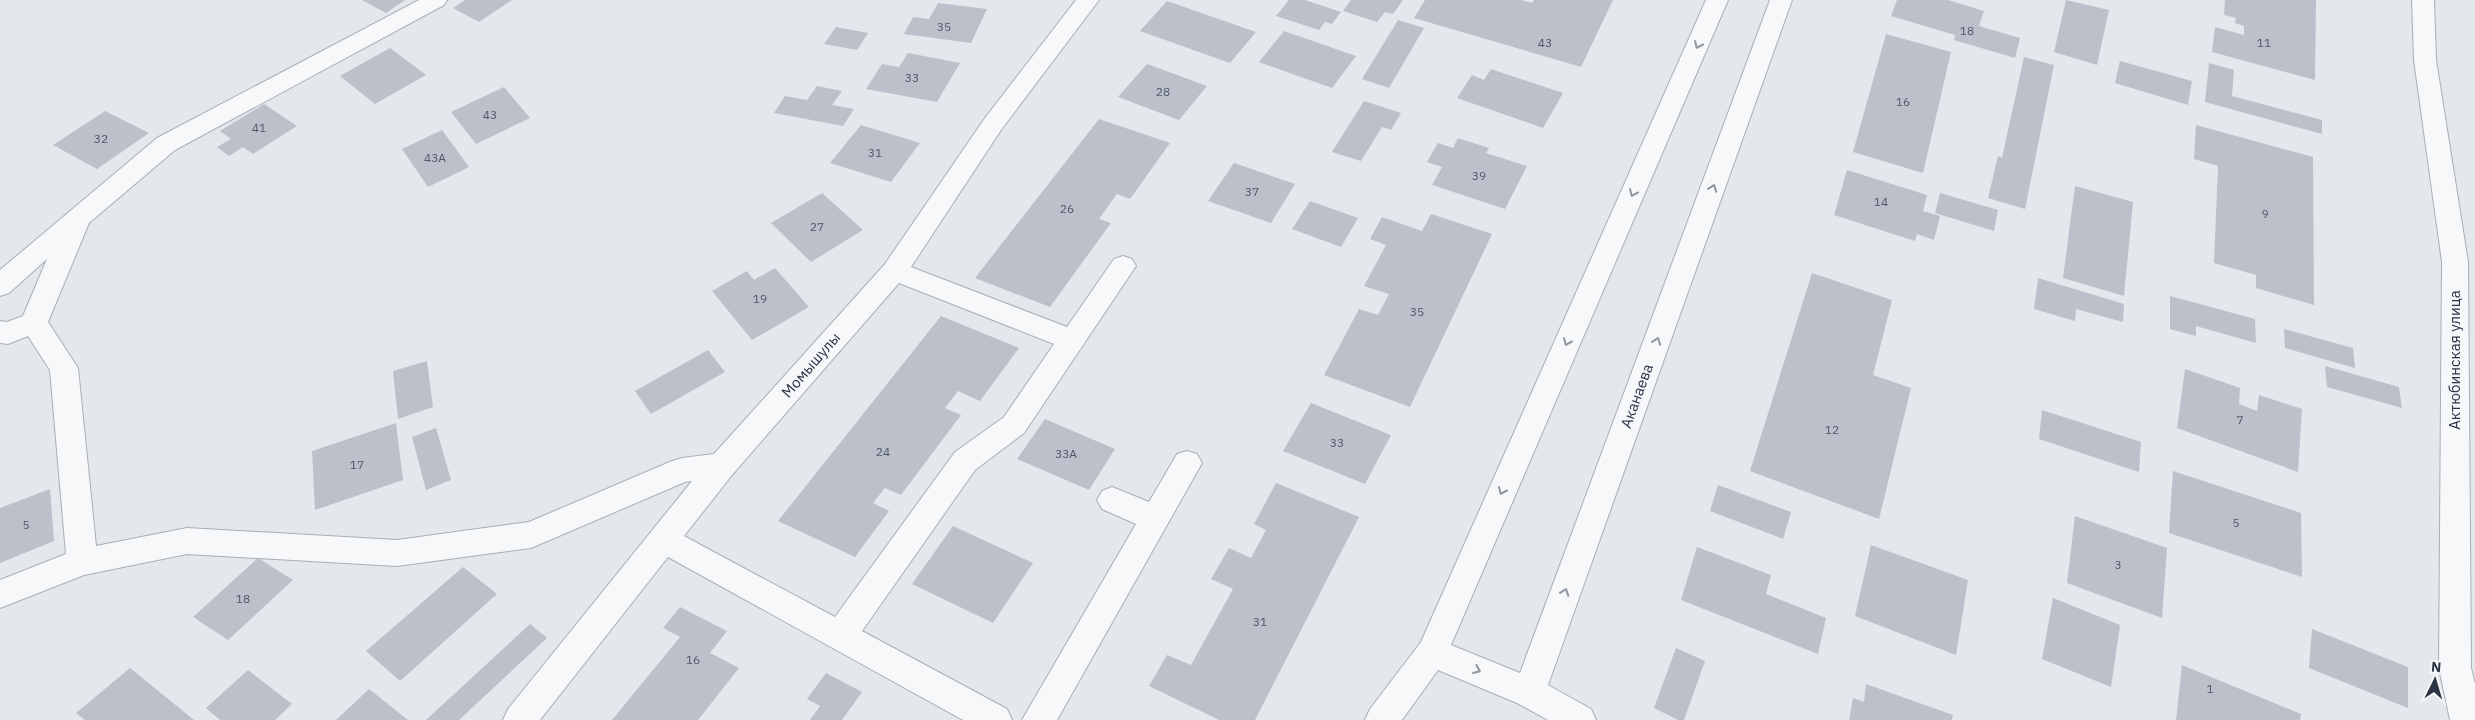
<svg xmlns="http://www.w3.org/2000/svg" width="2475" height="720" viewBox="0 0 2475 720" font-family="'IBM Plex Sans',sans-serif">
  <rect width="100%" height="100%" fill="#e4e7ec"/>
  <!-- building -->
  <g fill="#bbc0ca">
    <polygon points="362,0 405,0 386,13"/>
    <polygon points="465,0 512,0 479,22 453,8"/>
    <polygon points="1289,0 1305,0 1341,12 1332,24 1325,22 1319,30 1276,16"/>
    <polygon points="1351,0 1403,0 1393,14 1385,12 1377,22 1343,11"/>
    <polygon points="1425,0 1521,0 1532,3 1534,0 1613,0 1581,67 1414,18"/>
    <polygon points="1897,0 1948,0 1984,11 1979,26 2020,38 2015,58 1954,40 1955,35 1891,16"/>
    <polygon points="2066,0 2109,10 2097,65 2054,52"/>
    <polygon points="2225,0 2316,0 2315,80 2212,52 2215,27 2244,35 2244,26 2235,23 2236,18 2224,15"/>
    <polygon points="1167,1 1256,32 1230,63 1140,31"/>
    <polygon points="938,3 987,9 971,43 904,34 913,17 929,19"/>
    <polygon points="1398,20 1424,28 1389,88 1362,79"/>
    <polygon points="836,27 868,33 857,50 824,44"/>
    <polygon points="1284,31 1356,56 1332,88 1259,62"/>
    <polygon points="1886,34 1951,52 1923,173 1853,152"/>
    <polygon points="390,48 426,75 375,104 340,76"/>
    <polygon points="908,53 960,63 937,102 866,89 882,64 899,67"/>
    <polygon points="2024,57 2054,65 2025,209 1988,198 1998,156 2002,158"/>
    <polygon points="2120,61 2192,81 2188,105 2115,83"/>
    <polygon points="2209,63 2234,70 2232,96 2322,120 2322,134 2205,102"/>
    <polygon points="1147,64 1207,86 1179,120 1118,97"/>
    <polygon points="1491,69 1563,93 1543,128 1457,98 1472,75 1484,80"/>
    <polygon points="817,86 842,91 832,105 854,109 843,126 774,113 785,96 807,100"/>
    <polygon points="504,87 530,118 476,144 451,112"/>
    <polygon points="1364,101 1401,113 1391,130 1382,127 1361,161 1332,152"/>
    <polygon points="264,104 297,126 253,154 243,147 229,156 217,147 231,139 220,131"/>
    <polygon points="105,111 149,133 97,169 53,145"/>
    <polygon points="1099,119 1170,143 1130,199 1117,194 1099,219 1111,223 1050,307 975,278"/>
    <polygon points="861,125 920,143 891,182 830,163"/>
    <polygon points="2196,125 2313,157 2314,305 2256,288 2256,275 2214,263 2218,166 2194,159"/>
    <polygon points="442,130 469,167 428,187 402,149"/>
    <polygon points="1458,138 1489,148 1486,153 1527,166 1505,209 1432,185 1442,167 1427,162 1438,143 1453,148"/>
    <polygon points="1234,163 1295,184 1271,223 1208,201"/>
    <polygon points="1847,170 1927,195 1923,211 1940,216 1934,240 1917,234 1915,241 1834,215"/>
    <polygon points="2075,186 2133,202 2124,296 2063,278"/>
    <polygon points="822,193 863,230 811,262 771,223"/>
    <polygon points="1940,193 1998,210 1994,231 1935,213"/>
    <polygon points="1310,201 1358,218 1341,247 1292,229"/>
    <polygon points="1431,214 1492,234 1410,407 1324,375 1359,309 1378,315 1389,294 1364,286 1386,245 1370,239 1382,217 1422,231"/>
    <polygon points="775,268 809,307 752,340 712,291 747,271 754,280"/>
    <polygon points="1812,273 1892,300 1873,375 1911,388 1879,519 1750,471"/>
    <polygon points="2038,278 2124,304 2123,322 2076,309 2075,321 2034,309"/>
    <polygon points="2170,296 2255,319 2256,343 2196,326 2196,336 2170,329"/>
    <polygon points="941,316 1019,348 980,401 958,391 945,408 961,415 901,495 885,488 873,503 889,511 855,557 778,521"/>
    <polygon points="2284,329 2353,348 2355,368 2285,348"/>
    <polygon points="708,350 725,372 651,414 635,391"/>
    <polygon points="427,361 433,407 398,419 393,371"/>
    <polygon points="2325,366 2399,387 2402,408 2327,387"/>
    <polygon points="2185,369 2240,388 2239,404 2257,411 2259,395 2302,409 2298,472 2177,428"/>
    <polygon points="1311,403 1391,435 1365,484 1283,451"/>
    <polygon points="2042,410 2141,442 2139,472 2039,439"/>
    <polygon points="1045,419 1115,449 1089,490 1017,459"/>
    <polygon points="396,423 403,480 315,510 312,451"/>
    <polygon points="436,428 451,480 426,490 412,437"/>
    <polygon points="2173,471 2301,513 2302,577 2169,533"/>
    <polygon points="1276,483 1359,517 1255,720 1219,720 1149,686 1167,655 1191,665 1233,589 1211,579 1229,548 1251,558 1266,530 1254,524"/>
    <polygon points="1718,485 1791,512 1783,539 1710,511"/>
    <polygon points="50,489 54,541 0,563 0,508"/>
    <polygon points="2075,516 2167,548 2162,618 2067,583"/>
    <polygon points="953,526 1033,563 993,623 912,584"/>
    <polygon points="1871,545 1968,580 1956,655 1855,616"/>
    <polygon points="1697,547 1771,575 1766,594 1826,618 1818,654 1681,600"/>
    <polygon points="258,558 293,580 228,640 193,617"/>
    <polygon points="463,567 497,594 400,681 366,651"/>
    <polygon points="2053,598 2120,625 2111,687 2042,659"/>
    <polygon points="680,607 727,631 710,653 739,668 698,720 612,720 680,637 663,628"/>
    <polygon points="530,624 547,638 459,720 426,720"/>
    <polygon points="2312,629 2408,667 2408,708 2309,668"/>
    <polygon points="1676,648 1705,661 1684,720 1678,720 1654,708"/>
    <polygon points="2182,665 2301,714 2300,720 2176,720"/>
    <polygon points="130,668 194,720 85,720 76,713"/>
    <polygon points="248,670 292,704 275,720 220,720 206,708"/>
    <polygon points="826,673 862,692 842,720 810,720 820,706 807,699"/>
    <polygon points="1866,684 1953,715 1952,720 1849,720 1853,698 1864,702"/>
    <polygon points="369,689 408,720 336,720"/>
  </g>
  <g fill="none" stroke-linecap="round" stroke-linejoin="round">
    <!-- minor casing -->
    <g stroke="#a9aeb7" stroke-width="2">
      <g id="minor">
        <path d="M419 0H447L444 5 175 150 89 223 48 322 78 368 96 546 187 528 397 540 529 522 672 461 682 458 714 454 885 264 985 118 1076 0H1099L1001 130 911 267 1067 327 1114 259 1123 256 1132 259 1136 266 1024 433 975 470 862 631 1007 709 1012 720H963L668 557 540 720H503L508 709 692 481 685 482 531 548 397 566 187 554 84 575 0 608V580L66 554 50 370 28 336 8 344 0 343V321L7 322 23 316 47 259 9 293 0 296V270L157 138ZM899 283 1054 344 1004 417 955 452 835 617 684 536 732 475Z"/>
        <polygon points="1706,0 1728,0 1451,645 1520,673 1770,0 1792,0 1548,685 1591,709 1596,720 1548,720 1517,703 1438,670 1402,720 1365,720 1370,709 1421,642"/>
        <polygon points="2412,0 2434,0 2436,60 2468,262 2471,668 2475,684 2475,720 2450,720 2439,668 2442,262 2414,60"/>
        <polygon points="1187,451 1197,454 1202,463 1057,720 1022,720 1136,524 1102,509 1097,500 1102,491 1112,487 1149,502 1177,454"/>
      </g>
    </g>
    <!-- minor -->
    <use href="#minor" fill="#f7f8fa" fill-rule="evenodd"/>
  </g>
  <!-- one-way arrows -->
  <defs><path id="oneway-chevron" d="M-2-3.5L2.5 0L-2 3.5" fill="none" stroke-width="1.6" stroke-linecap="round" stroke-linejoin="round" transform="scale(1.25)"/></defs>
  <g stroke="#9196a0">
    <use href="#oneway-chevron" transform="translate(1698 45) rotate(114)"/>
    <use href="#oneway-chevron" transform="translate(1713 188) rotate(-70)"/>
    <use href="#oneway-chevron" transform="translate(1633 193) rotate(114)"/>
    <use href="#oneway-chevron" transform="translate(1657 341) rotate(-70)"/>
    <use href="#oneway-chevron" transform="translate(1567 342) rotate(114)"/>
    <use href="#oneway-chevron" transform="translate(1502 491) rotate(114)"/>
    <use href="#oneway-chevron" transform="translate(1565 592) rotate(-70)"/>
    <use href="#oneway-chevron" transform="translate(1477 670) rotate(23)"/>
  </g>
  <g text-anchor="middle" stroke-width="4" stroke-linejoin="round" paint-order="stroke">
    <!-- number labels -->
    <g font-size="12" fill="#4f5766">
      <text x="944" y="31">35</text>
      <text x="1967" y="35">18</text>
      <text x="1545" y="47">43</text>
      <text x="2264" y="47">11</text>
      <text x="912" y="82">33</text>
      <text x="1163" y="96">28</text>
      <text x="1903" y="106">16</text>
      <text x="490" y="119">43</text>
      <text x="259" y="132">41</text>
      <text x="101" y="143">32</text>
      <text x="875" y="157">31</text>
      <text x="435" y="162">43А</text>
      <text x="1479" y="180">39</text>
      <text x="1252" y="196">37</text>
      <text x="1881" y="206">14</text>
      <text x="1067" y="213">26</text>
      <text x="2265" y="218">9</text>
      <text x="817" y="231">27</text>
      <text x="760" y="303">19</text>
      <text x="1417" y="316">35</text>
      <text x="2240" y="424">7</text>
      <text x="1832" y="434">12</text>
      <text x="1337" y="447">33</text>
      <text x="883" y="456">24</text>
      <text x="1066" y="458">33А</text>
      <text x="357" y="469">17</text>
      <text x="2236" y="527">5</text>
      <text x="26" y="529">5</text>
      <text x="2118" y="569">3</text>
      <text x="243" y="603">18</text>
      <text x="1260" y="626">31</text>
      <text x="693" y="664">16</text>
      <text x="2210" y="693">1</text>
    </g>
    <!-- street labels -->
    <g font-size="15" fill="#2b3445" stroke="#f4f6f9">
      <text transform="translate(2455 360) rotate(-90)" y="5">Актюбинская улица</text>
      <text transform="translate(811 365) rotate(-49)" y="5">Момышулы</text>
      <text transform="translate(1637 396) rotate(-70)" y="5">Аканаева</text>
    </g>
  </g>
  <!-- north arrow -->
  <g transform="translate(2435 680) rotate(5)" stroke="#f4f6f9" stroke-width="4" paint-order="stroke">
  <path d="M0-4L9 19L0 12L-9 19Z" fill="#2b3445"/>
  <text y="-8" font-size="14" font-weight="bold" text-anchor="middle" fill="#2b3445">N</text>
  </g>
</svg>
